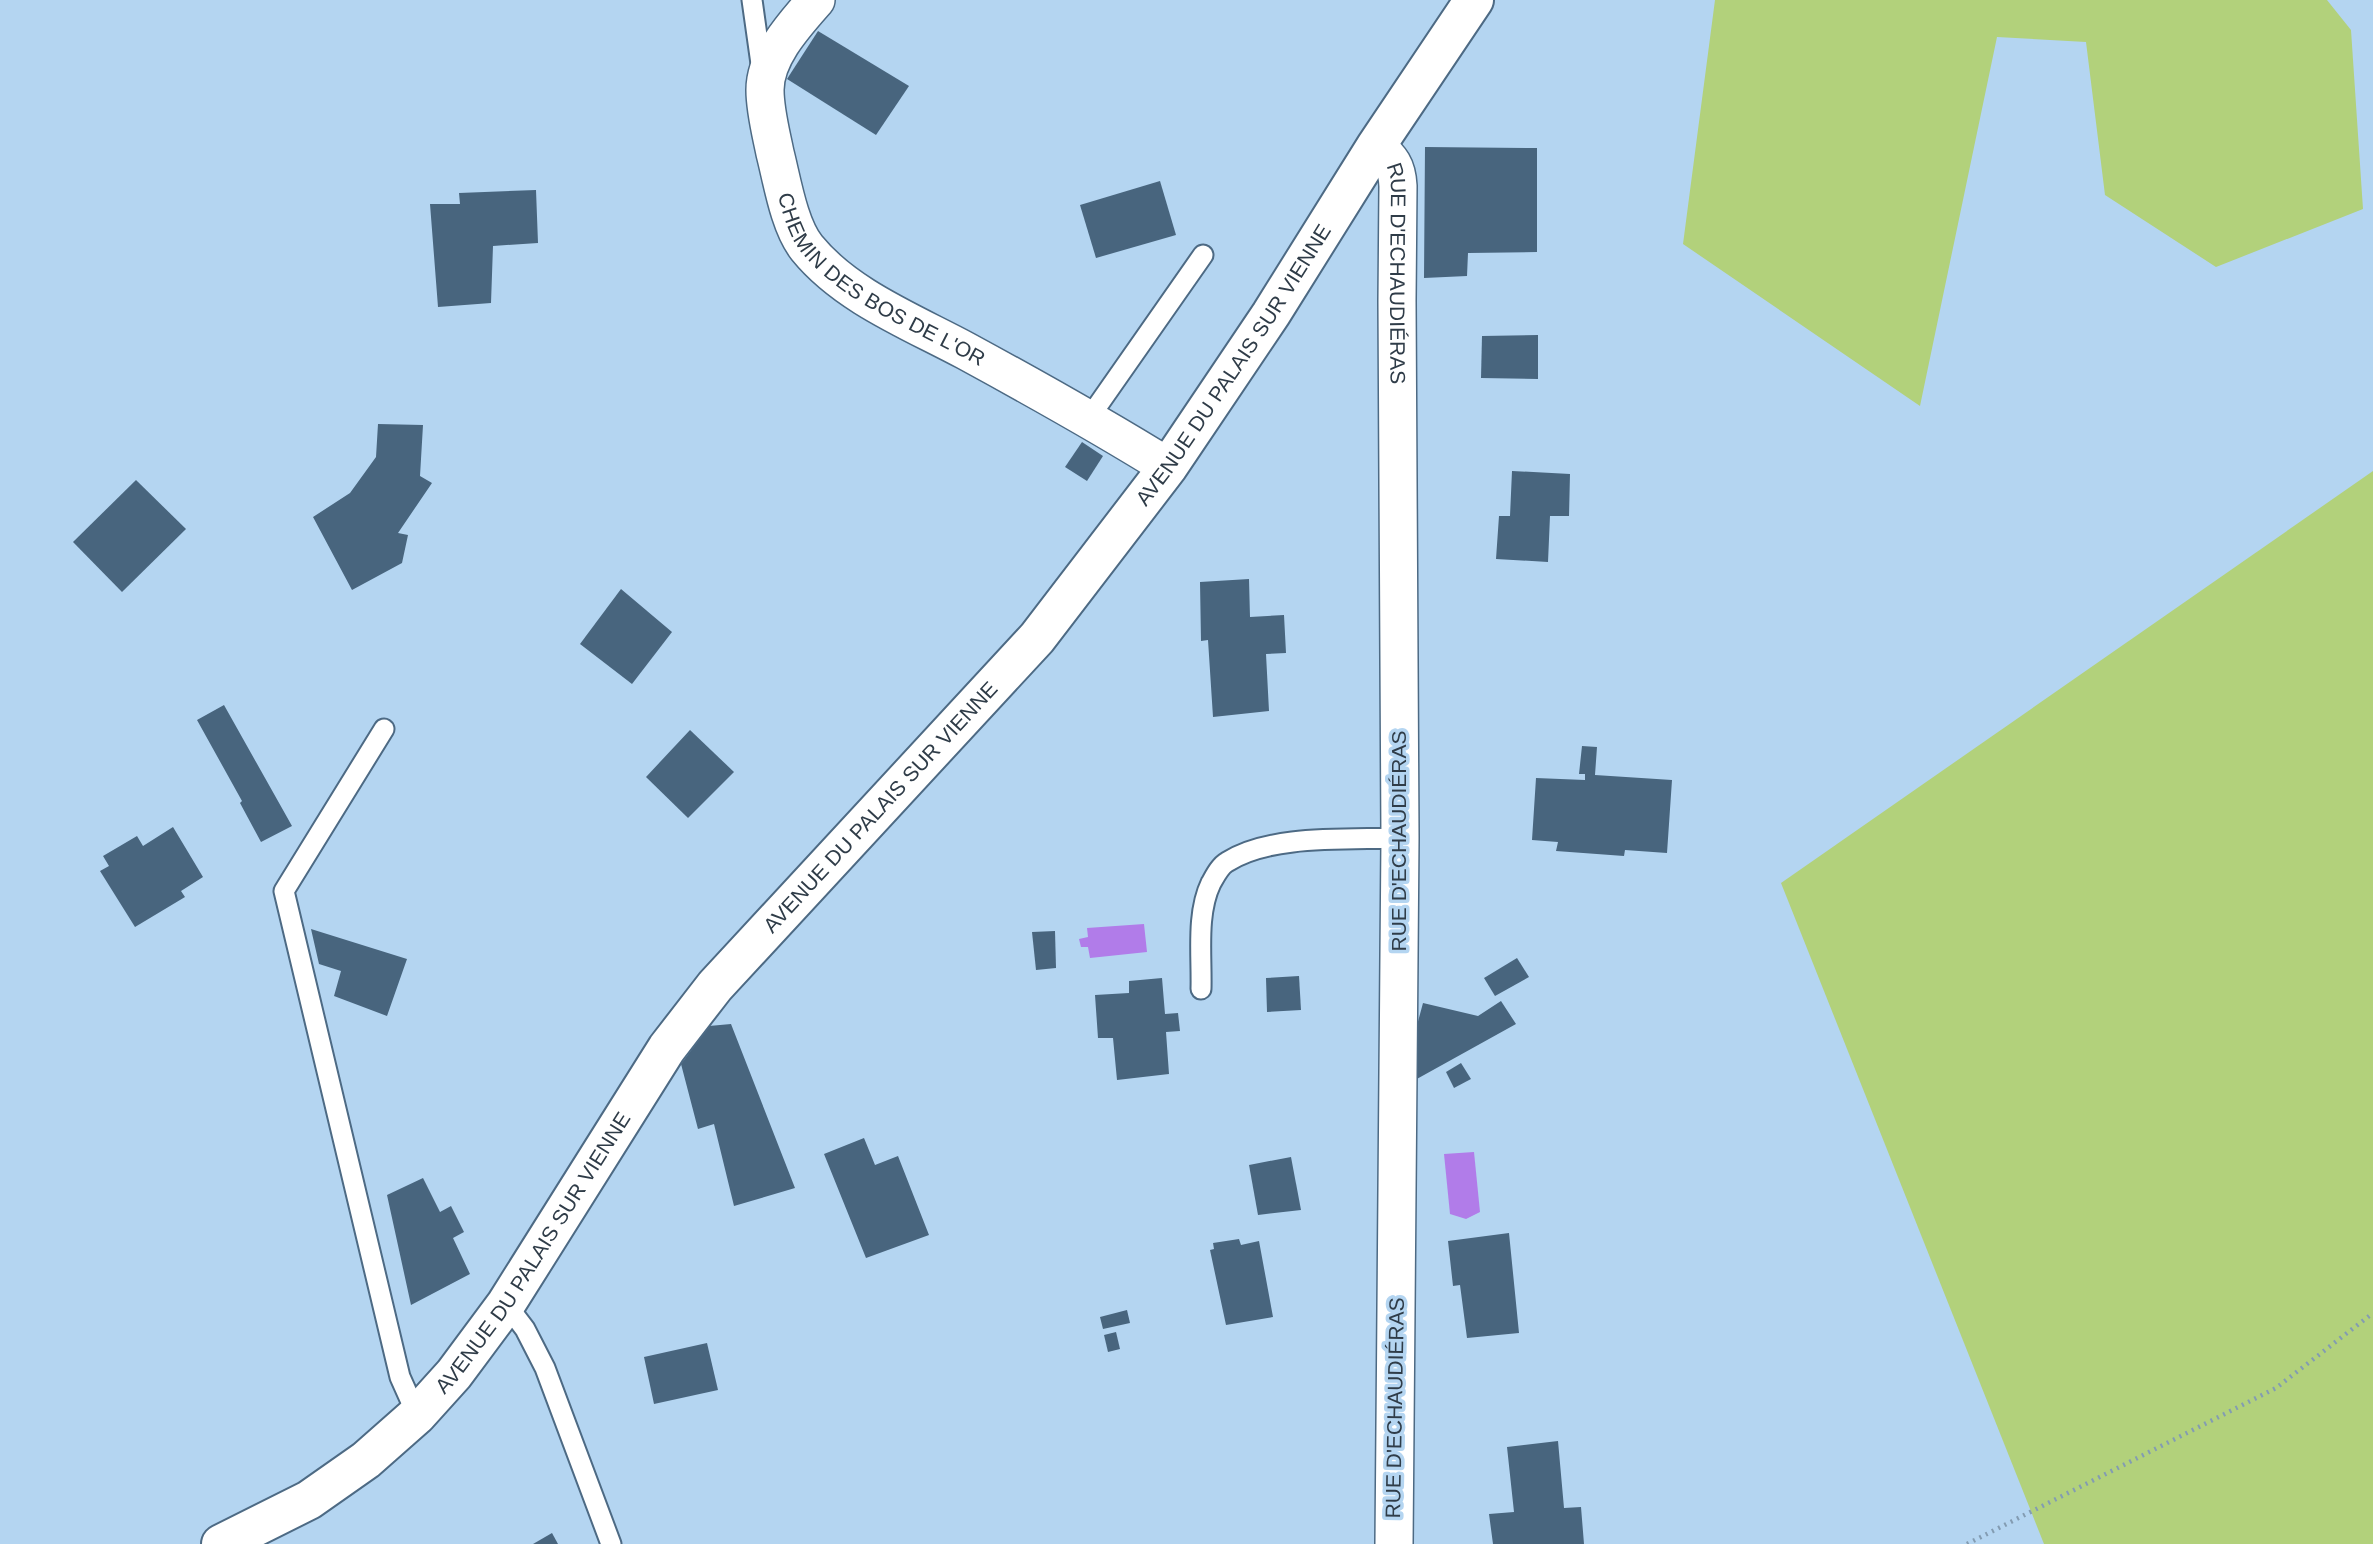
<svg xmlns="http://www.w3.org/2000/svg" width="2373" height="1544" viewBox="0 0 2373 1544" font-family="Helvetica,sans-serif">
  <rect width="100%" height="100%" fill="#b4d5f1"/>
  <!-- green -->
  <g fill="#b2d17b">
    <polygon points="1715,0 2327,0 2351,30 2363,209 2216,267 2105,195 2086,42 1997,37 1920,406 1683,244"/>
    <polygon points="2373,471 2373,1544 2044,1544 1781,883"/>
  </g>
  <!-- water -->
  <g fill="#b17ce9">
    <polygon points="1144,924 1147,952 1090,958 1088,947 1081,947 1079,939 1088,937 1087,928"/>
    <polygon points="1474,1152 1480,1212 1466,1219 1450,1214 1444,1154"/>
  </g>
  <!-- building -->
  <g fill="#48657e">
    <polygon points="818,31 909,86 876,135 787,79"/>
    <polygon points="1425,147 1537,148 1537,252 1468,253 1467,276 1424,278"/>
    <polygon points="1160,181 1176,235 1096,258 1080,205"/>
    <polygon points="536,190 538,243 493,246 491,303 438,307 430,204 460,204 459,193"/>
    <polygon points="1538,335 1538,379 1481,378 1482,336"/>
    <polygon points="378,424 423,425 420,476 432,483 398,533 408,535 402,563 352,590 313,517 350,493 376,457"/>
    <polygon points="1082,442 1103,456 1087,481 1065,467"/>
    <polygon points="1512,471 1570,474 1569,516 1550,516 1548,562 1496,559 1499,516 1510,516"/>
    <polygon points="136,480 186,529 122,592 73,542"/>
    <polygon points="1249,579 1250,617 1284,615 1286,653 1266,654 1269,711 1213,717 1208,640 1201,641 1200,582"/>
    <polygon points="621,589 672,632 632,684 580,644"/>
    <polygon points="224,705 292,826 261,842 240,803 242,801 197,720"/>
    <polygon points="690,730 734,772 688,818 646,777"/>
    <polygon points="1582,746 1597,747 1595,775 1672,780 1667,853 1625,850 1624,856 1556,851 1558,842 1532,840 1536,778 1585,780 1585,774 1579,774"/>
    <polygon points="173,827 203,877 181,891 185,897 135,927 100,871 109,866 103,856 137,836 143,846"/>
    <polygon points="311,929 407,959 387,1016 334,996 341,971 319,964"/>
    <polygon points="1055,931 1056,968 1036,970 1032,932"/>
    <polygon points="1517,958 1529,977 1495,996 1484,978"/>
    <polygon points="1299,976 1301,1010 1267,1012 1266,978"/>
    <polygon points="1162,978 1165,1014 1178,1013 1180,1031 1166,1032 1169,1074 1117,1080 1113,1038 1098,1038 1095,995 1129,993 1129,981"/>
    <polygon points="1501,1001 1516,1024 1415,1080 1416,1029 1423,1003 1478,1016"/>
    <polygon points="731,1024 795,1188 734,1206 714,1124 698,1129 681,1064 709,1026"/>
    <polygon points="1461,1063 1471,1079 1454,1088 1446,1072"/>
    <polygon points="864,1138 875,1165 898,1156 929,1235 866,1258 824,1154"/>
    <polygon points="1291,1157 1301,1210 1258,1215 1249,1165"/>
    <polygon points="423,1178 440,1212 451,1206 464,1232 453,1238 470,1274 411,1305 387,1195"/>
    <polygon points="1509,1233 1519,1333 1467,1338 1460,1285 1453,1286 1448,1241"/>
    <polygon points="1239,1239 1241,1245 1259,1241 1273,1317 1226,1325 1210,1250 1214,1249 1213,1243"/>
    <polygon points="1127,1310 1130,1323 1103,1329 1100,1317"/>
    <polygon points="1116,1332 1120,1349 1108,1352 1104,1335"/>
    <polygon points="707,1343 718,1390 654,1404 644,1357"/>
    <polygon points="1558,1441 1564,1508 1581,1507 1584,1544 1493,1544 1489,1514 1514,1512 1507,1447"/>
    <polygon points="552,1533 558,1544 533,1544"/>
  </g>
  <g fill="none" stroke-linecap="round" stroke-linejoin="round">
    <!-- service casing -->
    <g stroke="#4d6a84" stroke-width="23">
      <g id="service">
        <polyline points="752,0 762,71"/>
        <polyline points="1089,418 1203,255"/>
        <polyline points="384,729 284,891 400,1377 417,1415"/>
        <path d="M1201 989C1202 956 1196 914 1211 883 1215 876 1220 866 1227 862 1270 834 1349 840 1400 838"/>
        <polyline points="506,1304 525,1329 545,1368 611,1544"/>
      </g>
    </g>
    <!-- minor casing -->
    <g stroke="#4d6a84" stroke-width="40">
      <g id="minor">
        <path id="s1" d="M816 0C795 24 765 56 765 90 765 111 771 133 775 153 782 180 789 226 807 248 846 296 912 322 966 351 1034 388 1102 426 1168 467"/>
        <path id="s2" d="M1376 146C1391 159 1397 166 1398 186L1397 301 1400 838 1394 1544"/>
      </g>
    </g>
    <!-- secondary casing -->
    <g stroke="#4d6a84" stroke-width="42">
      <g id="secondary">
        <path id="s3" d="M221 1544 309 1500 366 1460 417 1415 454 1374 506 1304 667 1048 715 986 1037 638 1168 467 1271 314 1376 146 1474 0"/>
      </g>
    </g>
    <!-- path -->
    <polyline stroke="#839cb2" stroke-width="4.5" stroke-dasharray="2 5" stroke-linecap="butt" points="1967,1544 2276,1388 2373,1313"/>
    <!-- service -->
    <use href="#service" stroke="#fff" stroke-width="19"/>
    <!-- minor -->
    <use href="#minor" stroke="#fff" stroke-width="37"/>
    <!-- secondary -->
    <use href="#secondary" stroke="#fff" stroke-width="38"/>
  </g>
  <g text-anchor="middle" stroke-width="7" stroke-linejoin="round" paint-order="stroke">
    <!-- street labels -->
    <g font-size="21" fill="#2f3c48" stroke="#b4d5f1">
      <text dy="7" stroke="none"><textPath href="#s1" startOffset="346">CHEMIN DES BOS DE L'OR</textPath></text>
      <text dy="7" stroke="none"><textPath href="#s2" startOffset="135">RUE D'ECHAUDIÉRAS</textPath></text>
      <text dy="7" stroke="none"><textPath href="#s3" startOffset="1570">AVENUE DU PALAIS SUR VIENNE</textPath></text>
      <text dy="7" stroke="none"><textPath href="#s3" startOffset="1003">AVENUE DU PALAIS SUR VIENNE</textPath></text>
      <text transform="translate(1399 841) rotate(-90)" y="7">RUE D'ECHAUDIÉRAS</text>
      <text dy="7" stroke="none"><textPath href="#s3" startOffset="436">AVENUE DU PALAIS SUR VIENNE</textPath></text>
      <text transform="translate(1395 1408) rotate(-89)" y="7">RUE D'ECHAUDIÉRAS</text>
    </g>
  </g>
</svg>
